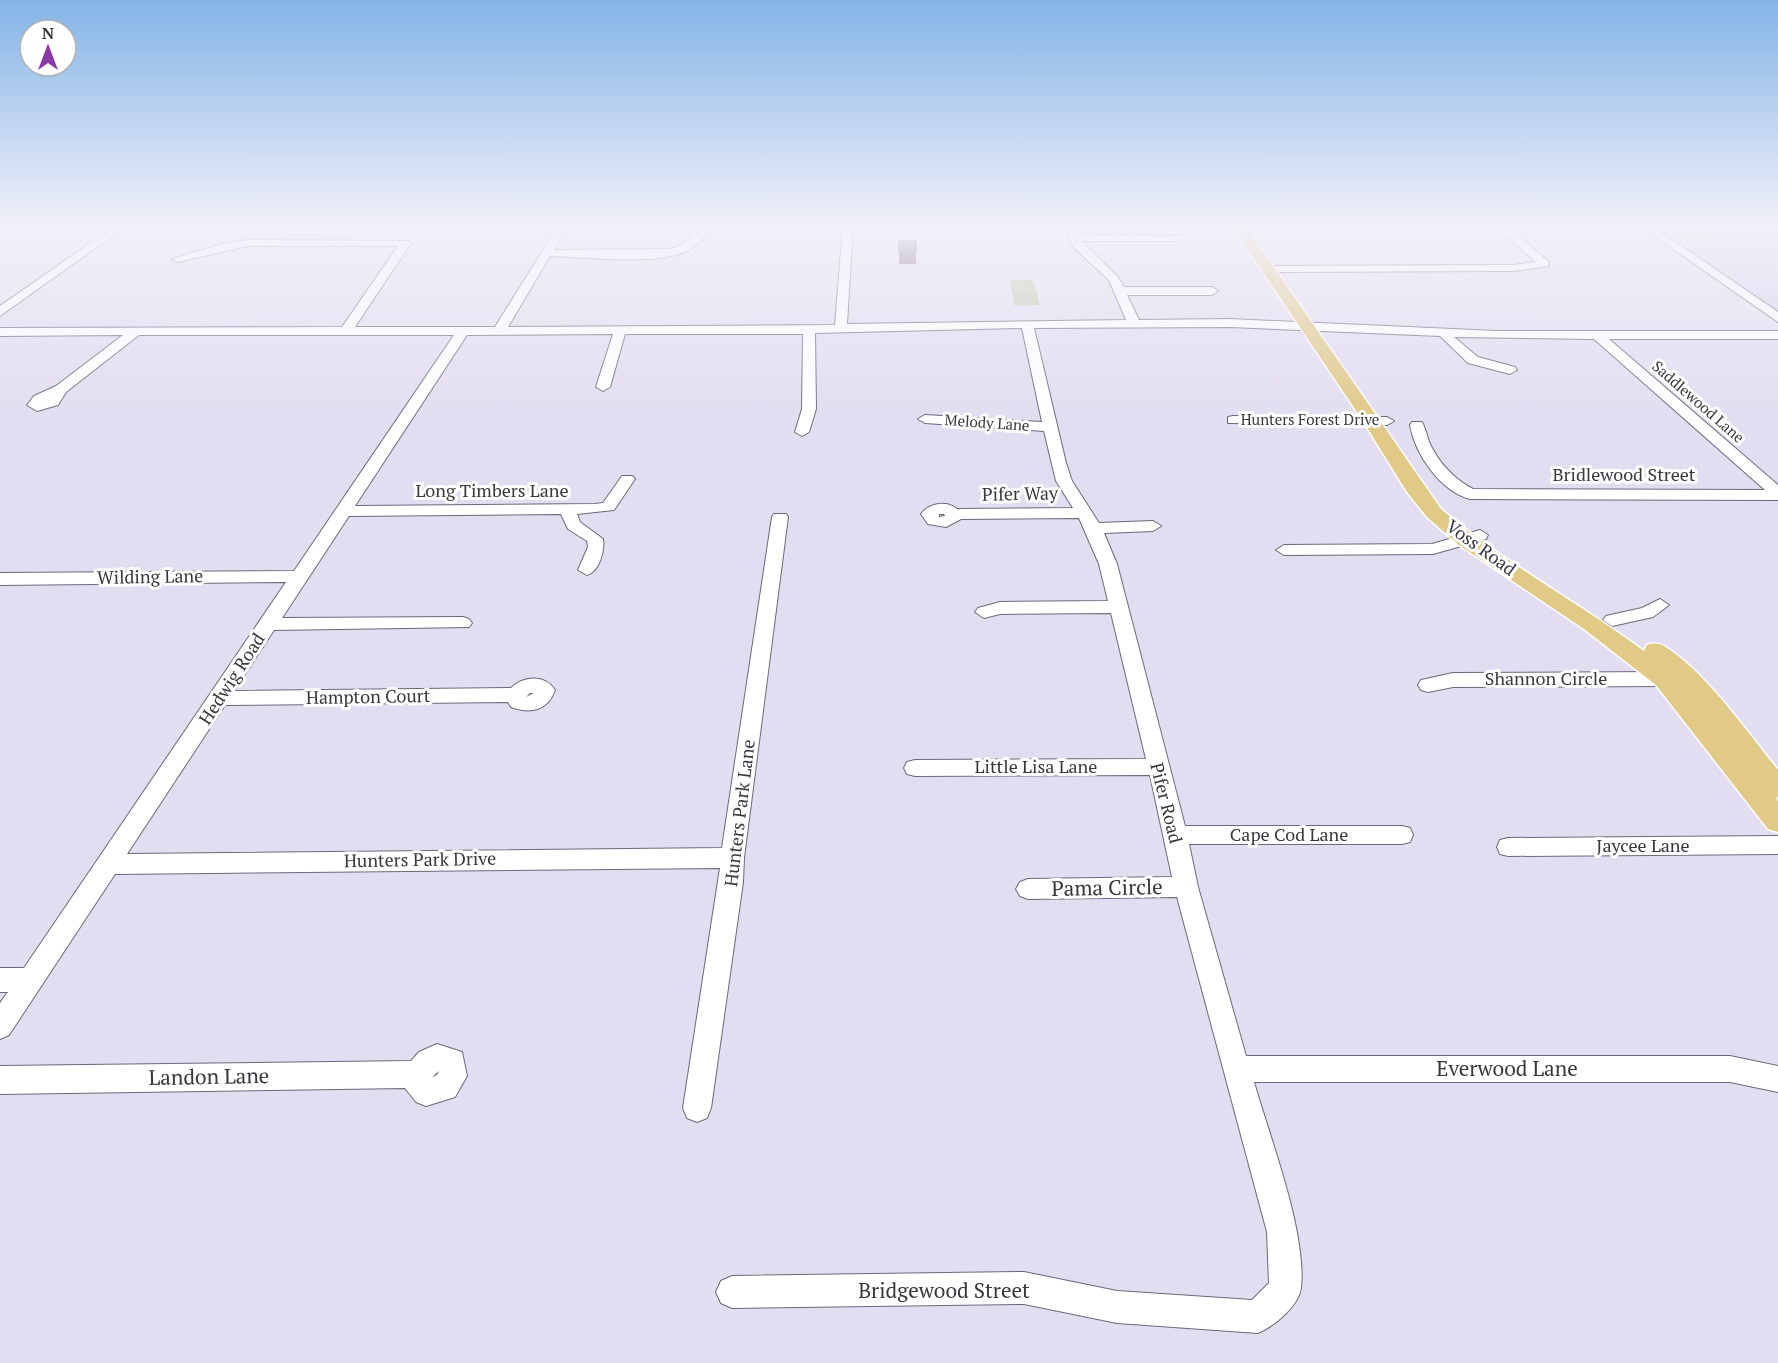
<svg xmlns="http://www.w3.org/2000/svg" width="1778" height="1363" viewBox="0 0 1778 1363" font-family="'PT Serif',serif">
  <rect width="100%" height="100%" fill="#e3ddf1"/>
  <!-- built -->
  <polygon fill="#dad1ec" points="1652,226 1778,226 1778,313"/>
  <!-- green -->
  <g fill="#bcc7a3">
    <polygon points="1671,226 1726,226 1726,228 1717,236 1691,240"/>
    <polygon points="1009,280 1033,280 1040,305 1015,306"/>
  </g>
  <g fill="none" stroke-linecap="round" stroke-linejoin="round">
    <!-- minor casing -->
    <g stroke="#6d687a" stroke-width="2">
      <g id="minor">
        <path d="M558 226H568L554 250 669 249 682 245 701 226H714C706 234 697 247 687 251 655 266 586 257 550 256L508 327 835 325 843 226H853L847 324 1126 320 1109 280 1073 247 1065 226H1075L1079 235 1183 236 1184 238 1179 241H1081L1118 277 1124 287H1212L1218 291 1212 295H1127L1139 320 1230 319 1497 331H1778V339H1609L1778 485V500L1470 499C1440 491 1415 454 1410 425L1412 422H1422C1426 429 1427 437 1430 444 1439 463 1455 480 1473 489L1765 490 1594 339 1454 337 1478 357 1515 367 1517 370 1510 374 1468 363 1440 336 1230 327 1034 328 1066 463 1072 481 1099 523 1153 521 1161 526 1153 531 1104 533 1117 564 1185 826H1402L1410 828 1413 835 1410 842 1402 844H1189L1198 887 1246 1056H1730L1778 1066V1092L1730 1082H1254C1270 1138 1307 1233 1301 1288 1299 1306 1273 1327 1258 1333L1117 1323 1024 1304 732 1308 721 1303 716 1292 721 1281 732 1276 1024 1272 1117 1291 1252 1300 1269 1283 1267 1232 1177 897 1028 899 1020 896 1016 889 1020 882 1028 879 1172 877 1150 775 915 776 907 774 904 768 907 762 915 760 1146 759 1111 613 1000 614 984 618 975 612 978 608 1000 602 1108 601 1099 564 1079 518 961 519 946 527 928 524 921 514C929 503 947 500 957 509L1073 508 1056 481 1044 431 925 423 918 419 925 415 1042 422 1022 328 815 333 816 409 809 432 802 436 795 432 802 409 803 334H625L610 387 603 391 596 387 613 334 467 335 355 506 595 504 603 503 622 476H632L635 479 614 510 577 514 580 522 603 539C605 551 599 572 587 575L578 570 588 547 587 541 568 529 561 514 349 516 282 618 463 617 469 619 472 623 469 627 274 630 234 691 511 688C523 676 545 674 555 690 548 711 530 714 511 707L508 702 225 705 127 854 722 848 772 517 774 514H786L788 517 744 858 743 882 711 1108 707 1118 697 1122 687 1118 683 1108 720 868 115 874 9 1035 0 1039V1003L8 992H0V968H24L286 582 0 585V573L294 571 454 335H139L66 392 58 405 37 411 27 405 34 396 56 386 123 335 0 336V328L342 327 398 246H248L178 262 172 259 222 244 248 240 410 241 411 243 355 327H495ZM939 514H944L945 516 939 517ZM530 693H534L526 697Z"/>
        <polygon points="1495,226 1507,226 1549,262 1549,266 1513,271 1268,272 1262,269 1268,266 1513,265 1536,262"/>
        <polygon points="1640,226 1652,226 1778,312 1778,322"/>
        <polygon points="109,230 118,232 0,316 0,306"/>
        <polygon points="1233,416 1387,417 1394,421 1387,425 1228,423 1228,417"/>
        <polygon points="1480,530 1488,535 1486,539 1433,554 1284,555 1276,550 1284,545 1432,544"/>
        <polygon points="1660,599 1669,605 1653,617 1612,626 1603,620 1606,616 1642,608"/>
        <polygon points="1664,672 1671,674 1674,679 1671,684 1664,686 1453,687 1428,692 1421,690 1418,685 1421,680 1453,673"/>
        <polygon points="1778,836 1778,854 1508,856 1500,854 1497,847 1500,840 1508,838"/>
        <path d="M437 1044 462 1052 467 1076 455 1097 426 1106 416 1102 405 1088 0 1094V1066L411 1061 419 1052ZM439 1071 437 1075 432 1077Z"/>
      </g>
    </g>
    <!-- major casing -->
    <g stroke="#fff" stroke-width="3">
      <path id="major" d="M1232 226H1245L1441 509C1504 563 1578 602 1644 651L1647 645C1653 643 1658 643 1664 646 1705 671 1747 732 1778 770V798L1775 797 1778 801V832L1768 829 1656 685 1584 629 1459 545 1427 517 1407 492 1363 421Z"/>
    </g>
    <!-- minor -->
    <use href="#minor" fill="#fff" fill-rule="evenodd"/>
    <!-- major -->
    <use href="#major" fill="#e1c986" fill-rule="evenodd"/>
  </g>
  <!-- wall -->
  <polygon fill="#573f69" points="899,241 916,252 916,264 899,264"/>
  <!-- building -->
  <rect fill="#65497a" stroke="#473355" stroke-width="1.5" x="899" y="241" width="17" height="11"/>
  <!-- sky -->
  <linearGradient id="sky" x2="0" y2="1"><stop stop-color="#83b4e7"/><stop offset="0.54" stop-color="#f2f0f9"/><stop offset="1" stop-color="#f2f0f9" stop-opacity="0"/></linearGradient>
  <rect width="1778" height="417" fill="url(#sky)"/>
  <g text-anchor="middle" stroke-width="6" stroke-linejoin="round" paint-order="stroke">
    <!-- far-street labels -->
    <g font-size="15" fill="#3a373f" stroke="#fff">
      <text transform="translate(1698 402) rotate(41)" y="5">Saddlewood Lane</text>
      <text x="1310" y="425">Hunters Forest Drive</text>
      <text transform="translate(987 423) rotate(4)" y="5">Melody Lane</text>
    </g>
    <!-- street labels -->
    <g font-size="18" fill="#3a373f" stroke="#fff">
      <text x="1624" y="481">Bridlewood Street</text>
      <text x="492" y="497">Long Timbers Lane</text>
      <text transform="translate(1020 494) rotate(-1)" y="6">Pifer Way</text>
      <text transform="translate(1481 548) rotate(36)" y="6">Voss Road</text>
      <text transform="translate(150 577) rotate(-1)" y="6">Wilding Lane</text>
      <text transform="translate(232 679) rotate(-57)" y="6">Hedwig Road</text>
      <text x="1546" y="685">Shannon Circle</text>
      <text transform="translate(368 697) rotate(-1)" y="6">Hampton Court</text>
      <text x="1036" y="773">Little Lisa Lane</text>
      <text transform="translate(1166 803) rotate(76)" y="6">Pifer Road</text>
      <text transform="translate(740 813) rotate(-83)" y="6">Hunters Park Lane</text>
      <text x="1289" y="841">Cape Cod Lane</text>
      <text x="1643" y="852">Jaycee Lane</text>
      <text transform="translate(420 860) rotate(-1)" y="6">Hunters Park Drive</text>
    </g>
    <!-- near-street labels -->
    <g font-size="21" fill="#3a373f" stroke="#fff">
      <text transform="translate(1107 888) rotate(-1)" y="7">Pama Circle</text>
      <text x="1507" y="1076">Everwood Lane</text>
      <text transform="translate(209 1077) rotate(-1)" y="7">Landon Lane</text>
      <text x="944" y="1298">Bridgewood Street</text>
    </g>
  </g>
  <!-- north arrow -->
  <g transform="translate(48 48)"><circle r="28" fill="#ffffff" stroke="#b0afb2" stroke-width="1.5"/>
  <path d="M0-4.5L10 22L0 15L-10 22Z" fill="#8b37a5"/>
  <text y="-9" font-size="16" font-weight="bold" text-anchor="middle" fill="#3a373f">N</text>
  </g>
</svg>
